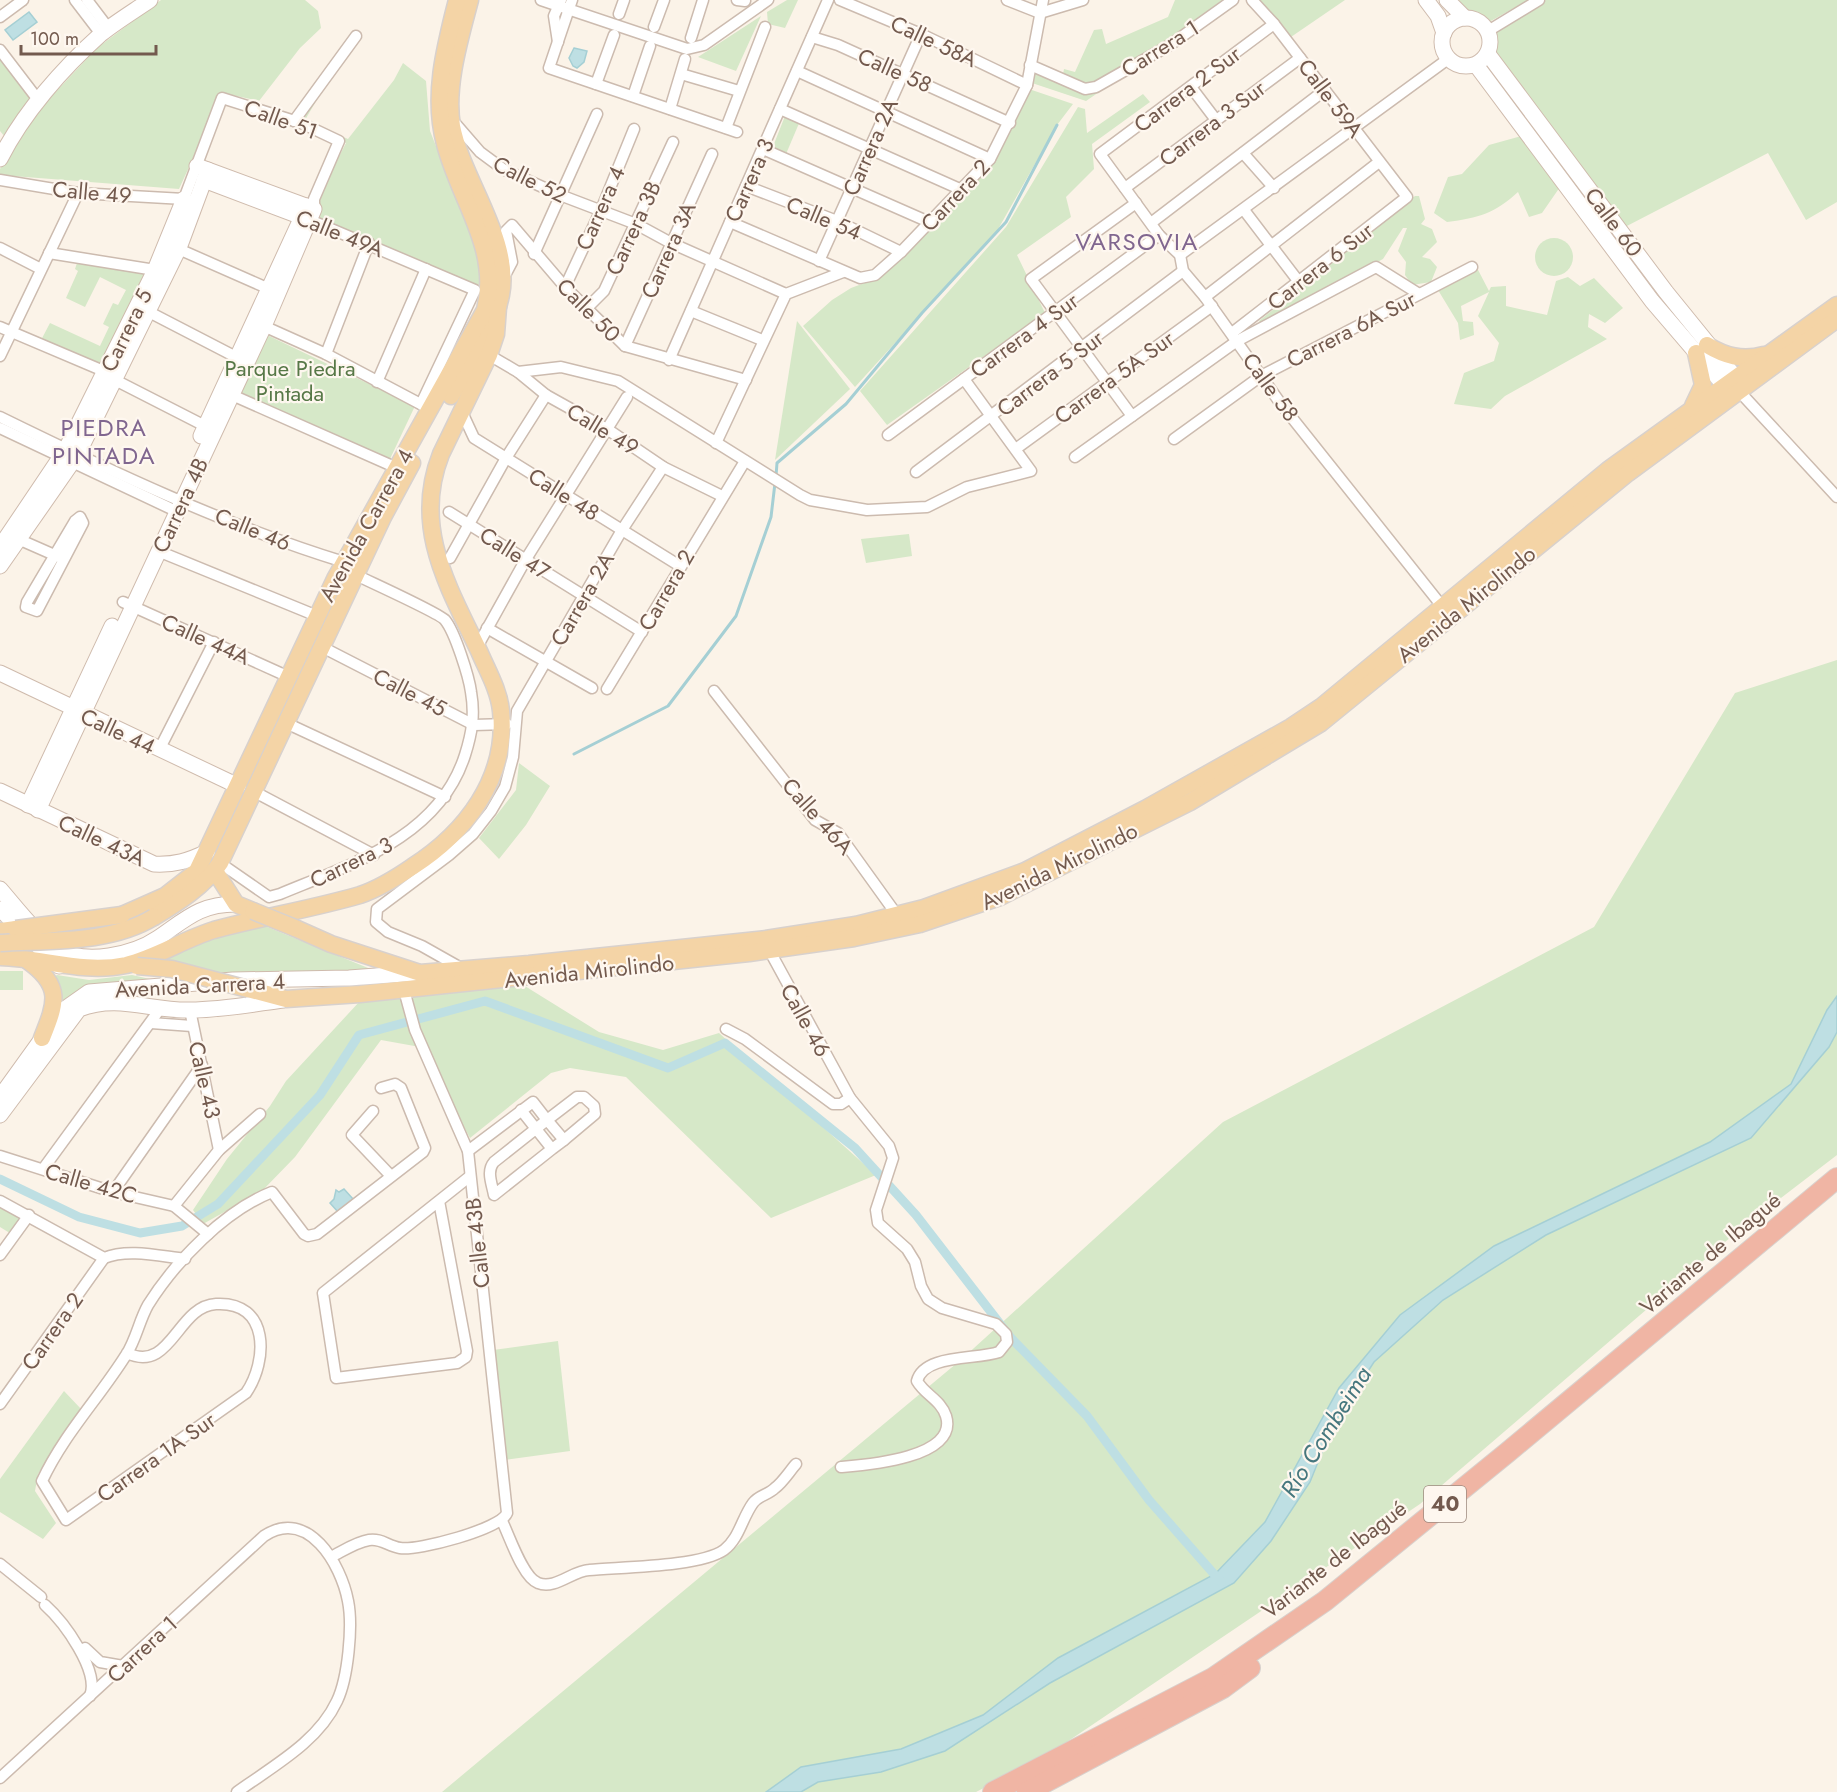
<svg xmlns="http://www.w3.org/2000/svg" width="1837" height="1792" viewBox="0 0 1837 1792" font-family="Jost,sans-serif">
  <rect width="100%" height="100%" fill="#fbf3e8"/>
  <!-- green -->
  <g fill="#d6e8c8">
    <polygon points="161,0 305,0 318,11 321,28 300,48 259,101 223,93 179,189 0,175 0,169 33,116 97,48"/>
    <polygon points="787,0 798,0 785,28 768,24 767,12"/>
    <polygon points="1175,0 1233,0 1086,101 1032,83 1034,71 1062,80 1064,69 1075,72 1094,30 1102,29 1106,44 1168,17"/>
    <polygon points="1254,0 1345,0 1288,39"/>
    <polygon points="1459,0 1528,0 1489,22 1465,9"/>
    <polygon points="1546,0 1837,0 1837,202 1806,220 1768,153 1623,228 1492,54 1492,33"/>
    <polygon points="761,16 736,71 698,57"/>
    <polygon points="0,58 34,100 6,138 0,131"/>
    <polygon points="403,63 426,81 430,131 481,259 482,289 318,218 317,199 346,143 300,121 329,79 305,120 348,139 394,80"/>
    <polygon points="1029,89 1073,104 1057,125 997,231 855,387 803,326 832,300 851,288 878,278 989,165"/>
    <polygon points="1143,94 1150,102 1092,144 1094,169 1066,197 1071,217 1017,255 1045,313 887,425 860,391 1006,227 1078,107 1085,109 1087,133"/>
    <polygon points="785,116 800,121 786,154 772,149"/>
    <path d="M1525 135 1560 187 1542 213 1529 217 1518 192C1495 213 1479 218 1447 222L1434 213 1448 177 1462 174 1489 145Z"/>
    <polygon points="1415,196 1419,196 1425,219 1421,224 1432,229 1437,242 1422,257 1430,259 1437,267 1431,282 1412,285 1405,275 1406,262 1398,251 1407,228 1403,228 1383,259 1261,324 1259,321"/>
    <circle cx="1554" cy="257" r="19"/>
    <polygon points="79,257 155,270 106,372 39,344 50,323 100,346 109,327 103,324 113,303 118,305 126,290 100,277 85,307 66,298 78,271 75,269"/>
    <polygon points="1476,266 1489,291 1491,287 1506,286 1506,306 1547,315 1556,281 1568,277 1580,286 1594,278 1623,308 1605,323 1589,314 1588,327 1607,339 1505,396 1491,409 1454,404 1464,373 1494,361 1499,343 1478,316 1489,292 1461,306 1463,321 1473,322 1474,335 1460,340 1458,323 1438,290"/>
    <polygon points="797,321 850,389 775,460"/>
    <polygon points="265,334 415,406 389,461 238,391"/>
    <polygon points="909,534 912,556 866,563 861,539"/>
    <polygon points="1837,660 1837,1155 1739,1230 1420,1504 1046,1756 976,1792 442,1792 963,1358 1223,1122 1594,927 1735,693"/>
    <polygon points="519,763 550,786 526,825 499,859 479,838 516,790"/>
    <polygon points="265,926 378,972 227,976 152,963 208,939"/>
    <rect x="0" y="971" width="23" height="19"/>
    <polygon points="57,975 89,980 132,975 168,983 62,1007 60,984 55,976"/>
    <polygon points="520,983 599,1032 663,1050 719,1033 876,1175 771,1218 626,1077 570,1068 551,1073 470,1138 420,1047 381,1040 295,1157 262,1191 203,1224 193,1210 227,1159 270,1106 286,1081 360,1001"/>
    <polygon points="0,1201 28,1215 13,1235 0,1227"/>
    <polygon points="558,1341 570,1451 504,1460 493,1350"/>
    <polygon points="64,1391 81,1409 38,1474 35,1491 56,1523 43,1539 0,1512 0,1479"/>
  </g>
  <!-- water -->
  <g fill="#bedfe3" stroke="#a5cfd4" stroke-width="1.5">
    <polygon points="29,12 37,22 13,40 5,30"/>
    <polygon points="574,48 587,51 584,62 577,68 573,66 569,58"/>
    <polygon points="1837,996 1837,1032 1829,1047 1751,1138 1546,1235 1443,1300 1374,1362 1333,1425 1310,1482 1271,1541 1234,1583 1050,1683 945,1751 881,1772 818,1782 801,1792 766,1792 801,1767 901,1749 983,1715 1058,1658 1215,1574 1265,1522 1339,1388 1400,1315 1494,1246 1710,1142 1791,1084 1827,1010"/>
    <polygon points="344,1189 353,1199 338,1212 330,1203 334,1199 336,1190 339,1192"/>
  </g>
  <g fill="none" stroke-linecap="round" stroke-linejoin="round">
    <!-- stream -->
    <g stroke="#a5cfd4" stroke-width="3">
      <polyline points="776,476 777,463 846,404 922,313 1006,222 1057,125"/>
      <polyline points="574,754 668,706 736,616 771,517 775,483"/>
    </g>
    <!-- canal -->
    <polyline stroke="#bedfe3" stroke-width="9" points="0,1179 79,1217 140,1233 182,1226 218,1204 320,1095 359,1035 485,1001 668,1068 725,1043 855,1148 916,1215 1011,1338 1087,1416 1149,1500 1221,1582"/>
    <!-- street casing -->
    <g stroke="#ccbbaf" stroke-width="13">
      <g id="street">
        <polyline points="75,0 101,34"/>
        <polyline points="87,0 109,29"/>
        <polyline points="541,0 687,49 704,45 768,0"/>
        <polyline points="572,0 549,68 737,132"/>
        <polyline points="737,0 745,1"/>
        <polyline points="840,0 921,34 1027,85"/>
        <polyline points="1007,0 1040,13 1083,0"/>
        <polyline points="619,14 624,0"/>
        <polyline points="0,17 23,0"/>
        <polyline points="1274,24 1100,154 1159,235 1180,255 1183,271 1205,297 1281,404 1445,610"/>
        <polyline points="654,27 664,0"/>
        <polyline points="1488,31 1539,0"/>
        <polyline points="812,37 838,45 1010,123"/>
        <polyline points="691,38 703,0"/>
        <polyline points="558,42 554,16 561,0"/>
        <polyline points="0,50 39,101"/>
        <polyline points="1030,65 1085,89 1096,87 1170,45 1233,0"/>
        <polyline points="797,71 990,159"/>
        <polyline points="681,74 739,91"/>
        <polyline points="596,84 614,35"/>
        <polyline points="1191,87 1216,120"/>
        <polyline points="633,96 650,46"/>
        <polyline points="670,109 685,59"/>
        <polyline points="780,109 962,190"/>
        <polyline points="294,121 356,36"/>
        <polyline points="454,122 480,152 503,169 560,195 636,224 671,243 786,294"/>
        <polyline points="726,128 765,27"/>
        <polyline points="763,149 929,222"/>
        <polyline points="1243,153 1274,188"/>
        <polyline points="0,180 78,193 184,199 222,98 301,123 339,141 314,199 314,209"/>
        <polyline points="746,186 837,221 901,252"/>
        <polyline points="1125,188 1300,58"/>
        <polyline points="1244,210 1299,282"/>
        <polyline points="310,220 475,290 421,404"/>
        <polyline points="730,222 860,278 875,275 901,252 990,159 1027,85 1043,0"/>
        <polyline points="1151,223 1325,90"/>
        <polyline points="174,247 267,288"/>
        <polyline points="0,248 41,269"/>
        <polyline points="49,253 155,270"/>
        <polyline points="534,254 597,114"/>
        <polyline points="1180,255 1448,59"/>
        <polyline points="819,261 921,34"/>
        <polyline points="503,279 512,262 506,231 512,225 565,287 625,346 746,380"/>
        <polyline points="565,287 601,210 634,129"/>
        <polyline points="1205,297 1379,162"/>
        <polyline points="586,309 604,291 673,142"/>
        <polyline points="691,311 762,340"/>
        <polyline points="149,312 236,357"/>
        <polyline points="259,324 326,354 428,408"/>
        <polyline points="0,327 106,372 115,380 209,428"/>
        <polyline points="1232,333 1407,197 1274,24 1252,0"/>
        <polyline points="625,346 712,154"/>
        <polyline points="326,354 369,243"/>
        <polyline points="489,355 518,372 546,395 607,429 663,467 722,496"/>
        <polyline points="0,356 78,193"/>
        <polyline points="669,360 828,0"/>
        <polyline points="518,372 561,367 618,381 800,495 810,500 867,510 927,507 967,487 1031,471 964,379"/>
        <polyline points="377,382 426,269"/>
        <polyline points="1738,390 1837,497"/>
        <polyline points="232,395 397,468"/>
        <polyline points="461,410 474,438 680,566"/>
        <polyline points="1132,416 1031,279 1136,203"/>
        <path d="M0 417C108 470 229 527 344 562"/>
        <polyline points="0,428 176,511"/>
        <polyline points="888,435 1159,235"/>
        <polyline points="1174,439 1261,376 1472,267"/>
        <polyline points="716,443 786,294 843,272"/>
        <polyline points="1017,448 1212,306"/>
        <polyline points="1075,457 1237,341 1376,267 1419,294"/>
        <polyline points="916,472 1183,271"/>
        <polyline points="449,512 642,632"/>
        <polygon points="80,517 83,523 37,611 26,607 27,602 75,521"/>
        <polyline points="18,539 59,557"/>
        <polyline points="158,551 317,616"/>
        <polyline points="450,558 506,458 546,395"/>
        <polyline points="123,602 289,677"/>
        <polyline points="487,628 592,688"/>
        <polyline points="322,647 474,725 507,724"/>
        <polyline points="477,647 526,559 627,397"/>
        <polyline points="607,689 745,461"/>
        <polyline points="714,691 815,820 838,833 897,915"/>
        <polyline points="286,723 445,797"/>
        <polyline points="159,750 214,642"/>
        <polyline points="253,791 374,855"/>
        <path d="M220 863 269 897 280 894C352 864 439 837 465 755 472 733 475 715 471 692 469 677 455 632 445 620 439 613 370 582 356 575"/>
        <path d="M767 946 850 1098 889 1146 893 1158 876 1210 878 1223 907 1249 915 1262 921 1286 928 1299 942 1308 996 1324 1006 1334 1007 1342 999 1352C976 1360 924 1354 917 1381 925 1395 941 1400 946 1416 959 1458 866 1465 841 1467"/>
        <polyline points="461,968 422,946 388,932 376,922 377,909 449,855 473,834 491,811 505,787 513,757 517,711 622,530 663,467"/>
        <polyline points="190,1010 219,1150"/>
        <polyline points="151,1023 192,1026"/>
        <polyline points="726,1029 745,1039 833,1104 841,1104 850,1098"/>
        <path d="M521 1110 552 1149 564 1140 547 1120 494 1162C486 1171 492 1184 494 1195L552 1149"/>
        <polyline points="373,1111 352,1135 391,1176"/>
        <polyline points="468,1151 533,1102 547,1120 577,1097 584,1097 594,1106 595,1114 564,1140"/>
        <polyline points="0,1156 113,1192 174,1206 208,1234"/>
        <polyline points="43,1169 160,1009"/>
        <polyline points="113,1192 202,1065"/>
        <path d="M0 1201 104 1258C128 1248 159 1256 185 1259"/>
        <polyline points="439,1201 467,1351 466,1357 457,1363 336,1378 323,1293 469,1177"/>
        <polyline points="174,1206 219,1150 260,1114"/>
        <polyline points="0,1255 29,1215"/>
        <path d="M127 1353C171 1374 177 1306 216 1304 270 1301 268 1361 246 1393L66 1520 42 1481C64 1434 99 1398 126 1355 136 1340 139 1321 148 1305 175 1262 224 1211 272 1192L304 1234 308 1236 317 1234 423 1152 425 1148 401 1088 395 1084 381 1088"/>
        <polyline points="0,1404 104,1258"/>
        <path d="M502 1521C509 1535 523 1578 538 1583 555 1590 572 1571 589 1570 620 1567 700 1567 724 1550 739 1539 742 1518 753 1503 759 1495 768 1495 775 1488 783 1482 789 1472 796 1464"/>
        <path d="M331 1557C343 1551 356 1542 369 1540 381 1538 388 1546 400 1548 418 1551 501 1529 507 1513L468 1151 415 1030 404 990"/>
        <polyline points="0,1564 41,1597"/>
        <path d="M45 1605C64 1622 100 1671 90 1696"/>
        <polyline points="85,1648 100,1662 123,1666"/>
        <path d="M0 1778 264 1536C308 1507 341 1564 348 1601 353 1626 348 1678 337 1701 318 1742 273 1766 237 1792"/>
      </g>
    </g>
    <!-- secondary casing -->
    <g stroke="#cfbbad" stroke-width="17">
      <g id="secondary">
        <polyline points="1426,0 1438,16 1444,33"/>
        <polyline points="1447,0 1465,18"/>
        <circle cx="1466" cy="42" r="24"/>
        <polyline points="1488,54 1666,292 1735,377 1738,390"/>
        <polyline points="1476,65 1652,301 1724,385 1735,389"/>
        <path d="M0 159C23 113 63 68 101 34 116 22 134 11 150 0"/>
        <polyline points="204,180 310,220"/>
        <polyline points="201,436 307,206"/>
        <polyline points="0,547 66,449 155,270 184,199"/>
        <polyline points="0,566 78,454 179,248 208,170"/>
        <polyline points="0,673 238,786"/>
        <path d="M0 791 154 864C175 865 188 861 207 852"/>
        <polyline points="28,805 112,626"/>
        <polyline points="38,810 264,326 314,209 197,166"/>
        <path d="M0 889C14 905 40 939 57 949 86 965 133 955 158 938 186 919 200 904 236 904"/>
        <polyline points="0,909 59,966"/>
        <polyline points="0,1097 62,1011 89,992 233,980 349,978 417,973"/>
        <path d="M0 1115 79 1009C118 994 150 1011 190 1010 221 1010 253 1004 283 1000"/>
      </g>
    </g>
    <!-- primary casing -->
    <g stroke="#d8d1cd" stroke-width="19">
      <g id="primary">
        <path d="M1707 345C1725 356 1742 361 1764 355"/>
        <path d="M451 396C469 365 494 331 501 295 512 240 462 180 452 126 445 87 460 38 470 0"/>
        <polyline points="1693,406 1703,385 1696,353"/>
        <polyline points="215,871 236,904 253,911"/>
        <path d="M122 915 165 896 197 871 335 579 485 310C500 248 460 202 445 144 432 96 445 47 457 0"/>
        <path d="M154 917C176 904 206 885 220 863L383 517 412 463"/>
        <polyline points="295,928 331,944 420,973 529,964 766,939 856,925 924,908 1025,871 1145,809 1291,727 1321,707 1608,470 1837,305"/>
        <polyline points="0,931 16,929"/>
        <path d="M0 957C43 958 83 974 126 965 156 958 184 939 214 930 262 917 312 909 360 895 378 889 396 878 412 867 465 833 508 779 501 711 499 690 487 670 479 651 448 586 412 527 441 454L489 355 496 334 498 307"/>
        <path d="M28 961C63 986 56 1003 42 1038"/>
        <polyline points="248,989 286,999 360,994 749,953 854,938 920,924 1000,897 1190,802 1321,723 1628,473 1837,319"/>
      </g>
    </g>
    <!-- highway casing -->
    <g stroke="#d8d1cd" stroke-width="22">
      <g id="highway">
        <polyline points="993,1792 1213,1678 1325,1601 1508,1452 1837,1178"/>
        <polyline points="1027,1792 1223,1688 1250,1668"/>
      </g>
    </g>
    <!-- street -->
    <use href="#street" stroke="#fff" stroke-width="10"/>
    <!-- secondary -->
    <use href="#secondary" stroke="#fff" stroke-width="15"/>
    <!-- primary -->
    <use href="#primary" stroke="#f4d4a6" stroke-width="16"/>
    <!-- highway -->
    <use href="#highway" stroke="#f0b5a4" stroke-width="20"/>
    <!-- primary-bridge casing -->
    <g stroke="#d8d1cd" stroke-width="19" stroke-linecap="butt">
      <g id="primary-bridge">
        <polyline points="253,911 295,928"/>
        <polyline points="16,929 122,915"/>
        <path d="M0 943C50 940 110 944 154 917"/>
        <polyline points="137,966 172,969 248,989"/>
      </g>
    </g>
    <!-- primary-bridge -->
    <use href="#primary-bridge" stroke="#f4d4a6" stroke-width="16"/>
  </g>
  <g text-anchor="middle" stroke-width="4.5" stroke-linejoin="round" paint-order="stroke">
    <!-- shield labels -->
    <rect fill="#fef7ef" stroke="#9d897e" stroke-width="1.5" x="1424" y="1486" width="42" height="36" rx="4.5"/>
    <g font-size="21" font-weight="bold" fill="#735a4e">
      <text x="1445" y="1511">40</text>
    </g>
    <!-- street labels -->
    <g font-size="22" fill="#735a4e" stroke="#fef7ef">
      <text transform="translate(934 41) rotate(25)" y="8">Calle 58A</text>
      <text transform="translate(1160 48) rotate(-32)" y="8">Carrera 1</text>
      <text transform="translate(895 70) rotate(24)" y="8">Calle 58</text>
      <text transform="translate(1187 89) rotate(-37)" y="8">Carrera 2 Sur</text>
      <text transform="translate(1331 98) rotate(53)" y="8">Calle 59A</text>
      <text transform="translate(281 119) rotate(20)" y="8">Calle 51</text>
      <text transform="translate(1212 123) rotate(-37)" y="8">Carrera 3 Sur</text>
      <text transform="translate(870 147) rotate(-66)" y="8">Carrera 2A</text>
      <text transform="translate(530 179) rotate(26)" y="8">Calle 52</text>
      <text transform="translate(749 180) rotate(-66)" y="8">Carrera 3</text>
      <text transform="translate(92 192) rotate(5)" y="8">Calle 49</text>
      <text transform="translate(955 195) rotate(-47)" y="8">Carrera 2</text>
      <text transform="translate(600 208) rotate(-66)" y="8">Carrera 4</text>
      <text transform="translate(824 218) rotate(23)" y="8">Calle 54</text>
      <text transform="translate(1614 222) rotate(53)" y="8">Calle 60</text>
      <text transform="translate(633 228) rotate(-65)" y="8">Carrera 3B</text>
      <text transform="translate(340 233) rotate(22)" y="8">Calle 49A</text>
      <text transform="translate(668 250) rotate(-66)" y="8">Carrera 3A</text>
      <text transform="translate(1320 266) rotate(-38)" y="8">Carrera 6 Sur</text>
      <text transform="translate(589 310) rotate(45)" y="8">Calle 50</text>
      <text transform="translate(1351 329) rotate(-27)" y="8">Carrera 6A Sur</text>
      <text transform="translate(126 330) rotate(-64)" y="8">Carrera 5</text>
      <text transform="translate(1024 335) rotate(-36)" y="8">Carrera 4 Sur</text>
      <text transform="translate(1050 373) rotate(-37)" y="8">Carrera 5 Sur</text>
      <text transform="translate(1114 377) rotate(-36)" y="8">Carrera 5A Sur</text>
      <text transform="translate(1271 387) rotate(54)" y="8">Calle 58</text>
      <text transform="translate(603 429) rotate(31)" y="8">Calle 49</text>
      <text transform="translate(564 494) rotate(32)" y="8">Calle 48</text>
      <text transform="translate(180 505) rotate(-65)" y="8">Carrera 4B</text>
      <text transform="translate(366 525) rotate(-61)" y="8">Avenida Carrera 4</text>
      <text transform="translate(253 529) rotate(22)" y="8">Calle 46</text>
      <text transform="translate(515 553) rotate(32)" y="8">Calle 47</text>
      <text transform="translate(666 590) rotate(-60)" y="8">Carrera 2</text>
      <text transform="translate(582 599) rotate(-60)" y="8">Carrera 2A</text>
      <text transform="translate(1466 604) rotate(-39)" y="8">Avenida Mirolindo</text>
      <text transform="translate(206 639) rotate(24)" y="8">Calle 44A</text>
      <text transform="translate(410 692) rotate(27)" y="8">Calle 45</text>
      <text transform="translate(118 731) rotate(25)" y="8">Calle 44</text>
      <text transform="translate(818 816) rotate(48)" y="8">Calle 46A</text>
      <text transform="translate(102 840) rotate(25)" y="8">Calle 43A</text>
      <text transform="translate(351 862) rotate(-26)" y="8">Carrera 3</text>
      <text transform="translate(1059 866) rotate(-26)" y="8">Avenida Mirolindo</text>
      <text transform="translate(589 971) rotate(-6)" y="8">Avenida Mirolindo</text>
      <text transform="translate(200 985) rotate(-3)" y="8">Avenida Carrera 4</text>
      <text transform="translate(806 1020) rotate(61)" y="8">Calle 46</text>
      <text transform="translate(205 1080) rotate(77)" y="8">Calle 43</text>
      <text transform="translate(91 1183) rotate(16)" y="8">Calle 42C</text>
      <text transform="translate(477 1243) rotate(-96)" y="8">Calle 43B</text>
      <text transform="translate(1710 1253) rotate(-40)" y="8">Variante de Ibagué</text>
      <text transform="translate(52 1331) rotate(-55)" y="8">Carrera 2</text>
      <text transform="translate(156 1457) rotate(-35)" y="8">Carrera 1A Sur</text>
      <text transform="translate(1334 1559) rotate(-38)" y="8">Variante de Ibagué</text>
      <text transform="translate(142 1649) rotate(-43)" y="8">Carrera 1</text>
    </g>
    <!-- park labels -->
    <g font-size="22" fill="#577847" stroke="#fef7ef">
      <text x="290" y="376">Parque Piedra<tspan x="290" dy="25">Pintada</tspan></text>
    </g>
    <!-- neighbourhood labels -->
    <g font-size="24" letter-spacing="1.5" fill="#80668f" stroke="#fef7ef">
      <text x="1137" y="250">VARSOVIA</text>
      <text x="104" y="436">PIEDRA<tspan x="104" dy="28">PINTADA</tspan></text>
    </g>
    <!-- water labels -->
    <g font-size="24" font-style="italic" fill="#46777e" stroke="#fef7ef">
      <text transform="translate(1326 1432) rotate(-58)" y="8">Río Combeima</text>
    </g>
  </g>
  <!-- scale -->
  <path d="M21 45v9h135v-9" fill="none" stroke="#735a4e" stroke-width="3"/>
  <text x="30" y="45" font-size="18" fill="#735a4e" stroke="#fef7ef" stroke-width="4.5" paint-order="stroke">100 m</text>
</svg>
